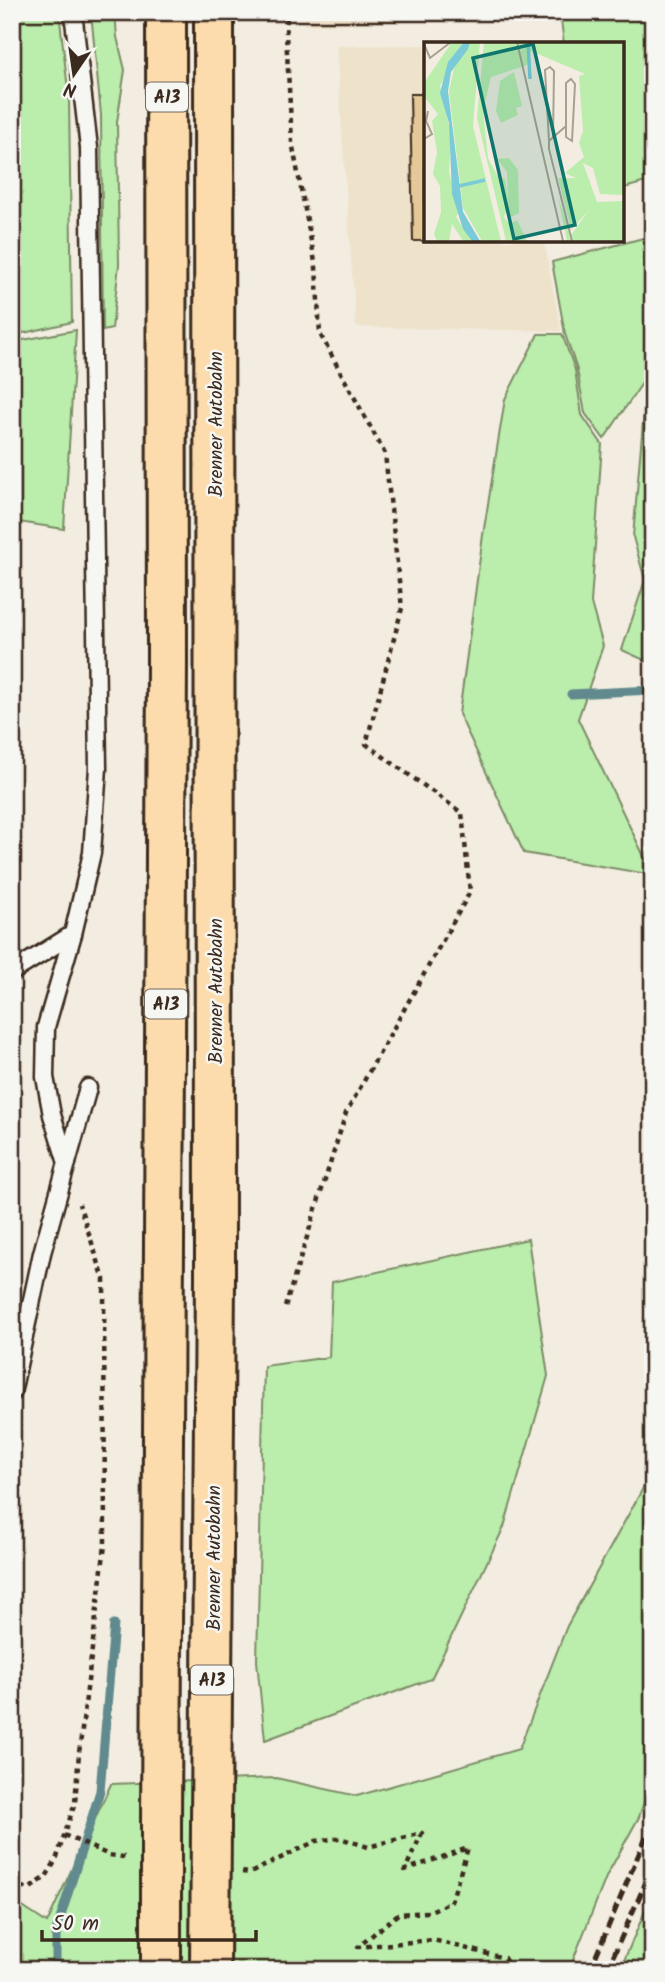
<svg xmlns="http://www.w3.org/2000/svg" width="665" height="1982" viewBox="0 0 665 1982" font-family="Kalam,sans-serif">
  <rect width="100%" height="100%" fill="#f2ede0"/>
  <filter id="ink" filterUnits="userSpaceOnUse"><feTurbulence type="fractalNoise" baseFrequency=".0143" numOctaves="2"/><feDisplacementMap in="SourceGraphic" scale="14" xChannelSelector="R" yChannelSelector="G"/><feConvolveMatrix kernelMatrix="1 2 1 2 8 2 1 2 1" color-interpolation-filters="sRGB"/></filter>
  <g filter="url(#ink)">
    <!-- built -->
    <g fill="#eee2ca">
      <polygon points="305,12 537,12 536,17 305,25"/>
      <polygon points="425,45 425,240 544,240 561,331 356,327 336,46"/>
    </g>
    <!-- green -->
    <g fill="#bbedad" stroke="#7b8c66" stroke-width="2">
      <polygon points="12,12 59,12 69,98 72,322 24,333 12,329"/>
      <polygon points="91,12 115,12 117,37 125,70 117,122 119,264 112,329 103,331 101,115"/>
      <polygon points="560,12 653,12 653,180 621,189 621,44 564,44"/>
      <polygon points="647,237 653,252 653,664 622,650 645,580 633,537 647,376 604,439 585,413 577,370 565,334 552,262"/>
      <polygon points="76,330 64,529 12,521 12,336 23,340"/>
      <polygon points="538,334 562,334 575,370 582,415 602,444 591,603 603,646 578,719 653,875 524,853 459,714 483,535 505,399"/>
      <polygon points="528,1239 548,1376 504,1527 431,1679 265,1740 257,1661 264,1366 329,1357 332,1282"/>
      <polygon points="653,1470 653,1775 639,1817 607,1875 569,1970 12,1970 12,1900 47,1923 111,1784 276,1778 357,1796 519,1749 567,1626"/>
      <polygon points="653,1892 653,1970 620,1970"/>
    </g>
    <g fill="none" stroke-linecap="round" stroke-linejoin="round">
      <!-- stream -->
      <g stroke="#618a8d" stroke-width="9">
        <polyline points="571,694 653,690"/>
        <polyline points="56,1970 56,1932 100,1791 114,1624"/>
      </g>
    </g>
    <!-- building -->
    <polygon fill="#e4c898" stroke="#3b2a1e" stroke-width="2" points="410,94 425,94 425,240 483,240 413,241"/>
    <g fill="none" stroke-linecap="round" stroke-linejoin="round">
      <!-- service casing -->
      <g stroke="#3b2a1e" stroke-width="21">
        <g id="service">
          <polyline points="12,972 73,934 92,853 98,768 89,148 73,12"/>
          <polyline points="67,1163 88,1088"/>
          <polyline points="12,1393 42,1253 67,1163 52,1115 45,1077 46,1027 73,934"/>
        </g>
      </g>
      <!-- motorway casing -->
      <g stroke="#3b2a1e" stroke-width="44">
        <g id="motorway">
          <polyline points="211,1825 215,1277 214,12"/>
          <polyline points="161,1826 167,661 166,12"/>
        </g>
      </g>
      <!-- path -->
      <g stroke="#3b2a1e" stroke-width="4.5" stroke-dasharray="5 5" stroke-linecap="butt">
        <polyline points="285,1307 346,1113 470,892 462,813 366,744 402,608 385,454 320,334 316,267 292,142 286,34 287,12"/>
        <polyline points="64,1835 109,1855 129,1858"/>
        <polyline points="242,1872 250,1873 316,1841 340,1838 368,1847 422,1833 405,1870 468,1848 451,1902 428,1912 398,1914 358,1947 433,1940 504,1958 511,1970"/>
        <polyline points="12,1884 29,1889 46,1877 56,1860 75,1803 79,1753 105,1545 104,1279 79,1204"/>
      </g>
      <!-- service -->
      <use href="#service" stroke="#f6f6f2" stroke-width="16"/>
      <!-- motorway -->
      <use href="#motorway" stroke="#fcdcac" stroke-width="38"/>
      <!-- rail -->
      <g stroke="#3b2a1e" stroke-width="5" stroke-dasharray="10 5" stroke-linecap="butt">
        <polyline points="590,1970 653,1820"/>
        <polyline points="607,1970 653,1866"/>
      </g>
      <!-- motorway-bridge casing -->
      <g stroke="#3b2a1e" stroke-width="44" stroke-linecap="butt">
        <g id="motorway-bridge">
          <polyline points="161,1826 161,1970"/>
          <polyline points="210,1970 211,1825"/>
        </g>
      </g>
      <!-- motorway-bridge -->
      <use href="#motorway-bridge" stroke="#fcdcac" stroke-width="38"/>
    </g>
  </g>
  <g text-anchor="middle" stroke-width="5" stroke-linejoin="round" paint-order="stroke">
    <!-- shield labels -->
    <g fill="#f6f6f2" stroke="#73675e" stroke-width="2">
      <rect x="146" y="82.5" width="42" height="29" rx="5"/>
      <rect x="145" y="989.5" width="42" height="29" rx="5"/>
      <rect x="191" y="1665.5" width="42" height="29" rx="5"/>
    </g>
    <g font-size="18" font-weight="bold" fill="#3b2a1e">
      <text x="167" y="103">A13</text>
      <text x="166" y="1010">A13</text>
      <text x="212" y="1686">A13</text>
    </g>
    <!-- street labels -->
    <g font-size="19" fill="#3b2a1e" stroke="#f6f6f2">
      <text transform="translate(215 424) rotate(-90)" y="7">Brenner Autobahn</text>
      <text transform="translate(215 991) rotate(-90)" y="7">Brenner Autobahn</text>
      <text transform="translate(213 1558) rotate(-90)" y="7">Brenner Autobahn</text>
    </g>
  </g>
  <!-- overview -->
  <g transform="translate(424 42)">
    <rect width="200" height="200" fill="#f2ede0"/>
    <path d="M28 0H39L16 44 27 92 25 130 35 170 32 175 48 199H39L28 182 25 199H13L10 192 17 170 16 144 9 132 13 110 8 79 14 72 2 57 0 41ZM45 0H56L49 84 77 199H58L39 166 25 49 30 26ZM60 0H199V153L176 152 169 126 159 121 173 160 199 159V199H143L134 155 147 193 165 168 147 188 134 136H152L141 131 160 115 155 101 159 89 155 34 161 32 107 9 103 23 67 35 59 69 64 116 74 135 81 137 84 161 83 130 73 117 85 116 94 128 95 171 87 175 82 169 80 175 85 182 93 178 103 199H82L53 76ZM90 30 98 64 92 66 94 73 77 81 72 69 76 39Z" fill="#bbedad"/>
    <path d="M40 0H46L44 7 27 30 24 49 39 170 56 199H48L39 187 28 152 25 81 16 51 24 20Z" fill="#7bcad7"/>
    <path fill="none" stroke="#7bcad7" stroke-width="3.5" d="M104 0 106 37M35 144 61 138"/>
    <path fill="none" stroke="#a99f92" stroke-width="2" d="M93 0 139 199M0 2 6 16 27 0M142 84V95L148 99 151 42 147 37 142 41V84L125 99V107L148 199M0 97 8 92 2 79 4 69M125 99 121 28 126 25 130 29 129 95"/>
    <path fill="#0f766e" fill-opacity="0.15" stroke="#0f766e" stroke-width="3.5" d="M109 2 151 183 90 197 49 16Z"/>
    <rect width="200" height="200" fill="none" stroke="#3b2a1e" stroke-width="3.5"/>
  </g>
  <!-- margin -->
  <rect width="665" height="1982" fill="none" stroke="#f6f6f2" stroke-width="42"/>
  <rect x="21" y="21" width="623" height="1940" fill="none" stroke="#3b2a1e" stroke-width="2.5" filter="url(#ink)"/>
  <!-- north arrow -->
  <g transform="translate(74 74) rotate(193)" stroke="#f6f6f2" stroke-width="5" paint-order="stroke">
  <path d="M0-5L12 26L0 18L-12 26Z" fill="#3b2a1e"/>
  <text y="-10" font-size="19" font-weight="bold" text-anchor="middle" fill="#3b2a1e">N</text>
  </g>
  <!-- scale -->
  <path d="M42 1930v10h214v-10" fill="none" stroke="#3b2a1e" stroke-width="3.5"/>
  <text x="52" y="1930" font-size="21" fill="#3b2a1e" stroke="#f6f6f2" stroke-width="5" paint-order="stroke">50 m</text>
</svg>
